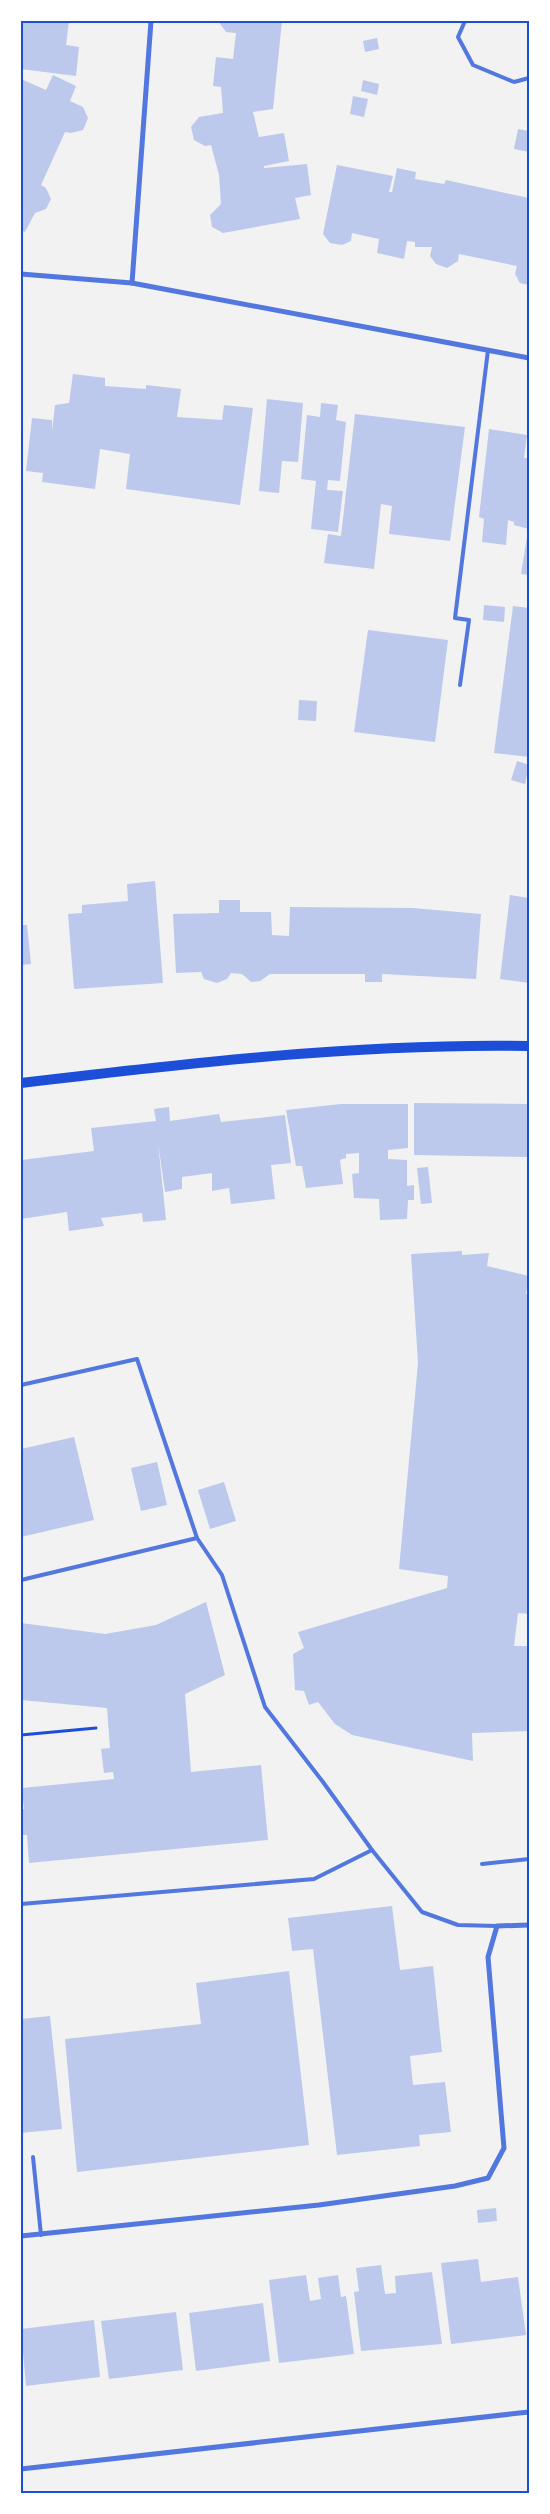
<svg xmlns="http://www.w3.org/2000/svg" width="550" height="2514" viewBox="0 0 550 2514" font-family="Montserrat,sans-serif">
  <rect width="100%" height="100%" fill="#f2f2f2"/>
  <!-- building -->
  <g fill="#bdc9ec">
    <polygon points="21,21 69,21 66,45 79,47 76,76 21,69"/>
    <polygon points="218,21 282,21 273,109 253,112 259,137 284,133 289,161 264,166 264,168 307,164 311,195 295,198 300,219 223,233 212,227 210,215 221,204 219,175 211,145 205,146 194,140 191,127 199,117 223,113 221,87 213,86 216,57 233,59 236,33 226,32"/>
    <polygon points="377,38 379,49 365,52 363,41"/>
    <polygon points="53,75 76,86 70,101 83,107 88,118 83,130 71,133 65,132 41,185 46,188 51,199 46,209 35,213 25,232 21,230 21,79 46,90"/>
    <polygon points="363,80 379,84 377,95 361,91"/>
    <polygon points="353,96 368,99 364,117 350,114"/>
    <polygon points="518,129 529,131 529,152 514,149"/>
    <polygon points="337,165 393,176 389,192 392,192 397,168 416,172 415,179 444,184 446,180 529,198 529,285 520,283 515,274 517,266 459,254 458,261 447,268 436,264 430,256 432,247 415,247 415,242 407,241 404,259 377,253 379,239 352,233 351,241 342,245 330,243 323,234"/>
    <polygon points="73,374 105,378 105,386 146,389 146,385 181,389 177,417 222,420 224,405 253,408 240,505 126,489 130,454 100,449 95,489 42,482 43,473 26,471 32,418 52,420 52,431 55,405 69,403"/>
    <polygon points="267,399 303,403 298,462 282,461 279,493 259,491"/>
    <polygon points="321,403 338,405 336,420 346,422 340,481 328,480 327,490 343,491 338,532 311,529 316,481 301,479 307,415 320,417"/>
    <polygon points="355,414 465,427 450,541 389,534 392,506 381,504 374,569 324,563 328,534 341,536"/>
    <polygon points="489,429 527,435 524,458 529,458 529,529 514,525 514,522 508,520 506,545 482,542 484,519 479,517"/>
    <polygon points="528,531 529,531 529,575 521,574"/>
    <polygon points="484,605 505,607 504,622 483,620"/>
    <polygon points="513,606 529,608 529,757 494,753"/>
    <polygon points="368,630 448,640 435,742 354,732"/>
    <polygon points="299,700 317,701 316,721 298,720"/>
    <polygon points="517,761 529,765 525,784 511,780"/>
    <polygon points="155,881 163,983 74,989 68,914 82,913 82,905 128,901 127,884"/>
    <polygon points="510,895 529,898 529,983 500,979"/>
    <polygon points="219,900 240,900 240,912 271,912 272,935 289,936 290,907 413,908 481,914 476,979 382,974 382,982 365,982 365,974 270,974 260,981 251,982 242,974 231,973 227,979 217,983 204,979 201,972 176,973 173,914 219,913"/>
    <polygon points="21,925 27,925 31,964 21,965"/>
    <polygon points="414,1103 529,1104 529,1157 414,1155"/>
    <polygon points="341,1104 408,1104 408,1148 388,1150 388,1159 407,1160 407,1186 414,1185 414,1200 408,1200 407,1219 380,1220 379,1199 354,1198 352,1174 359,1173 359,1153 346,1154 346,1158 340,1160 343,1184 306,1188 302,1166 296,1166 286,1110"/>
    <polygon points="169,1107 170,1121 219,1114 221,1122 285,1115 291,1163 271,1165 275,1199 231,1204 229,1188 212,1191 212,1173 182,1177 182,1189 165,1192 158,1142 166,1220 143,1222 142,1213 101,1218 104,1226 69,1231 67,1212 21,1219 21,1160 94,1151 91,1128 156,1121 154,1109"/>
    <polygon points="428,1167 432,1203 421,1204 417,1168"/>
    <polygon points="462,1251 462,1255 489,1253 487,1266 529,1276 526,1294 529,1294 529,1614 518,1613 514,1646 529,1646 529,1731 472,1733 473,1761 352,1735 335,1724 318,1702 309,1705 304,1691 295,1690 293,1654 304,1648 298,1632 447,1588 448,1576 399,1569 418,1363 411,1254"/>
    <polygon points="74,1437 94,1520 21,1537 21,1449"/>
    <polygon points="157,1462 167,1505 141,1511 131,1468"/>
    <polygon points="224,1482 236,1521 210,1529 198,1490"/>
    <polygon points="206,1602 225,1675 185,1694 191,1772 261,1765 268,1840 29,1863 27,1835 21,1835 21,1809 24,1809 22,1788 114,1779 113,1772 104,1773 101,1749 110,1748 107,1708 21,1700 21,1623 105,1634 156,1625"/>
    <polygon points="392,1906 400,1970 433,1966 442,2052 410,2056 413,2085 445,2082 451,2132 419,2135 420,2146 337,2155 313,1949 292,1951 288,1918"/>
    <polygon points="289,1971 309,2145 77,2172 65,2039 201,2024 196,1983"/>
    <polygon points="50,2016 62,2129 21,2133 21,2019"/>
    <polygon points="496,2208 497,2221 478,2223 477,2210"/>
    <polygon points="478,2259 481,2282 518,2277 526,2335 451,2344 441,2263"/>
    <polygon points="381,2265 385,2294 396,2293 395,2276 432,2272 442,2344 361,2351 354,2292 359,2291 356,2268"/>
    <polygon points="306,2275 310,2301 321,2299 318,2278 338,2275 341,2297 346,2296 354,2354 279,2363 269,2280"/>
    <polygon points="263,2303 270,2361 196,2371 189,2313"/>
    <polygon points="176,2312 183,2370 109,2379 101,2321"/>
    <polygon points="94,2320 100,2377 26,2386 21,2329"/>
  </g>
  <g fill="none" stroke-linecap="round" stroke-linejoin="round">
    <!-- path -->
    <polyline stroke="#1d4ed8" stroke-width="3" points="21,1735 96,1728"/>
    <!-- service -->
    <g stroke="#5277de" stroke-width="4">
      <polyline points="465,21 458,37 473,65 514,82 529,78"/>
      <polyline points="460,685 469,620 455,618 488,350"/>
      <polyline points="21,1385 137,1359 197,1538"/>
      <polyline points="21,1580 197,1538 222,1575 265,1707 323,1782 372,1850"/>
      <polyline points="482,1864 529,1859"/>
      <polyline points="21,1904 314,1879 372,1850 422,1912 458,1925 497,1926"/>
      <polyline points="33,2157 41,2235"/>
    </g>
    <!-- minor -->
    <g stroke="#5277de" stroke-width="5">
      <polyline points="21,274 132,283 529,358"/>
      <polyline points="132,283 151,21"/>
      <polyline points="21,2236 319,2205 455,2186 488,2178 504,2148 488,1957 497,1926 529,1925"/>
      <polyline points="21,2469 529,2412"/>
    </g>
    <!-- secondary -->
    <path stroke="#1d4ed8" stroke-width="10" d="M21 1083C189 1063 360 1043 529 1046"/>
  </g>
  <!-- border -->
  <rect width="550" height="2514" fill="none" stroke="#ffffff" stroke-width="45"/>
  <rect x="22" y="22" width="506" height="2470" fill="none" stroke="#1d4ed8" stroke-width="2"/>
</svg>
